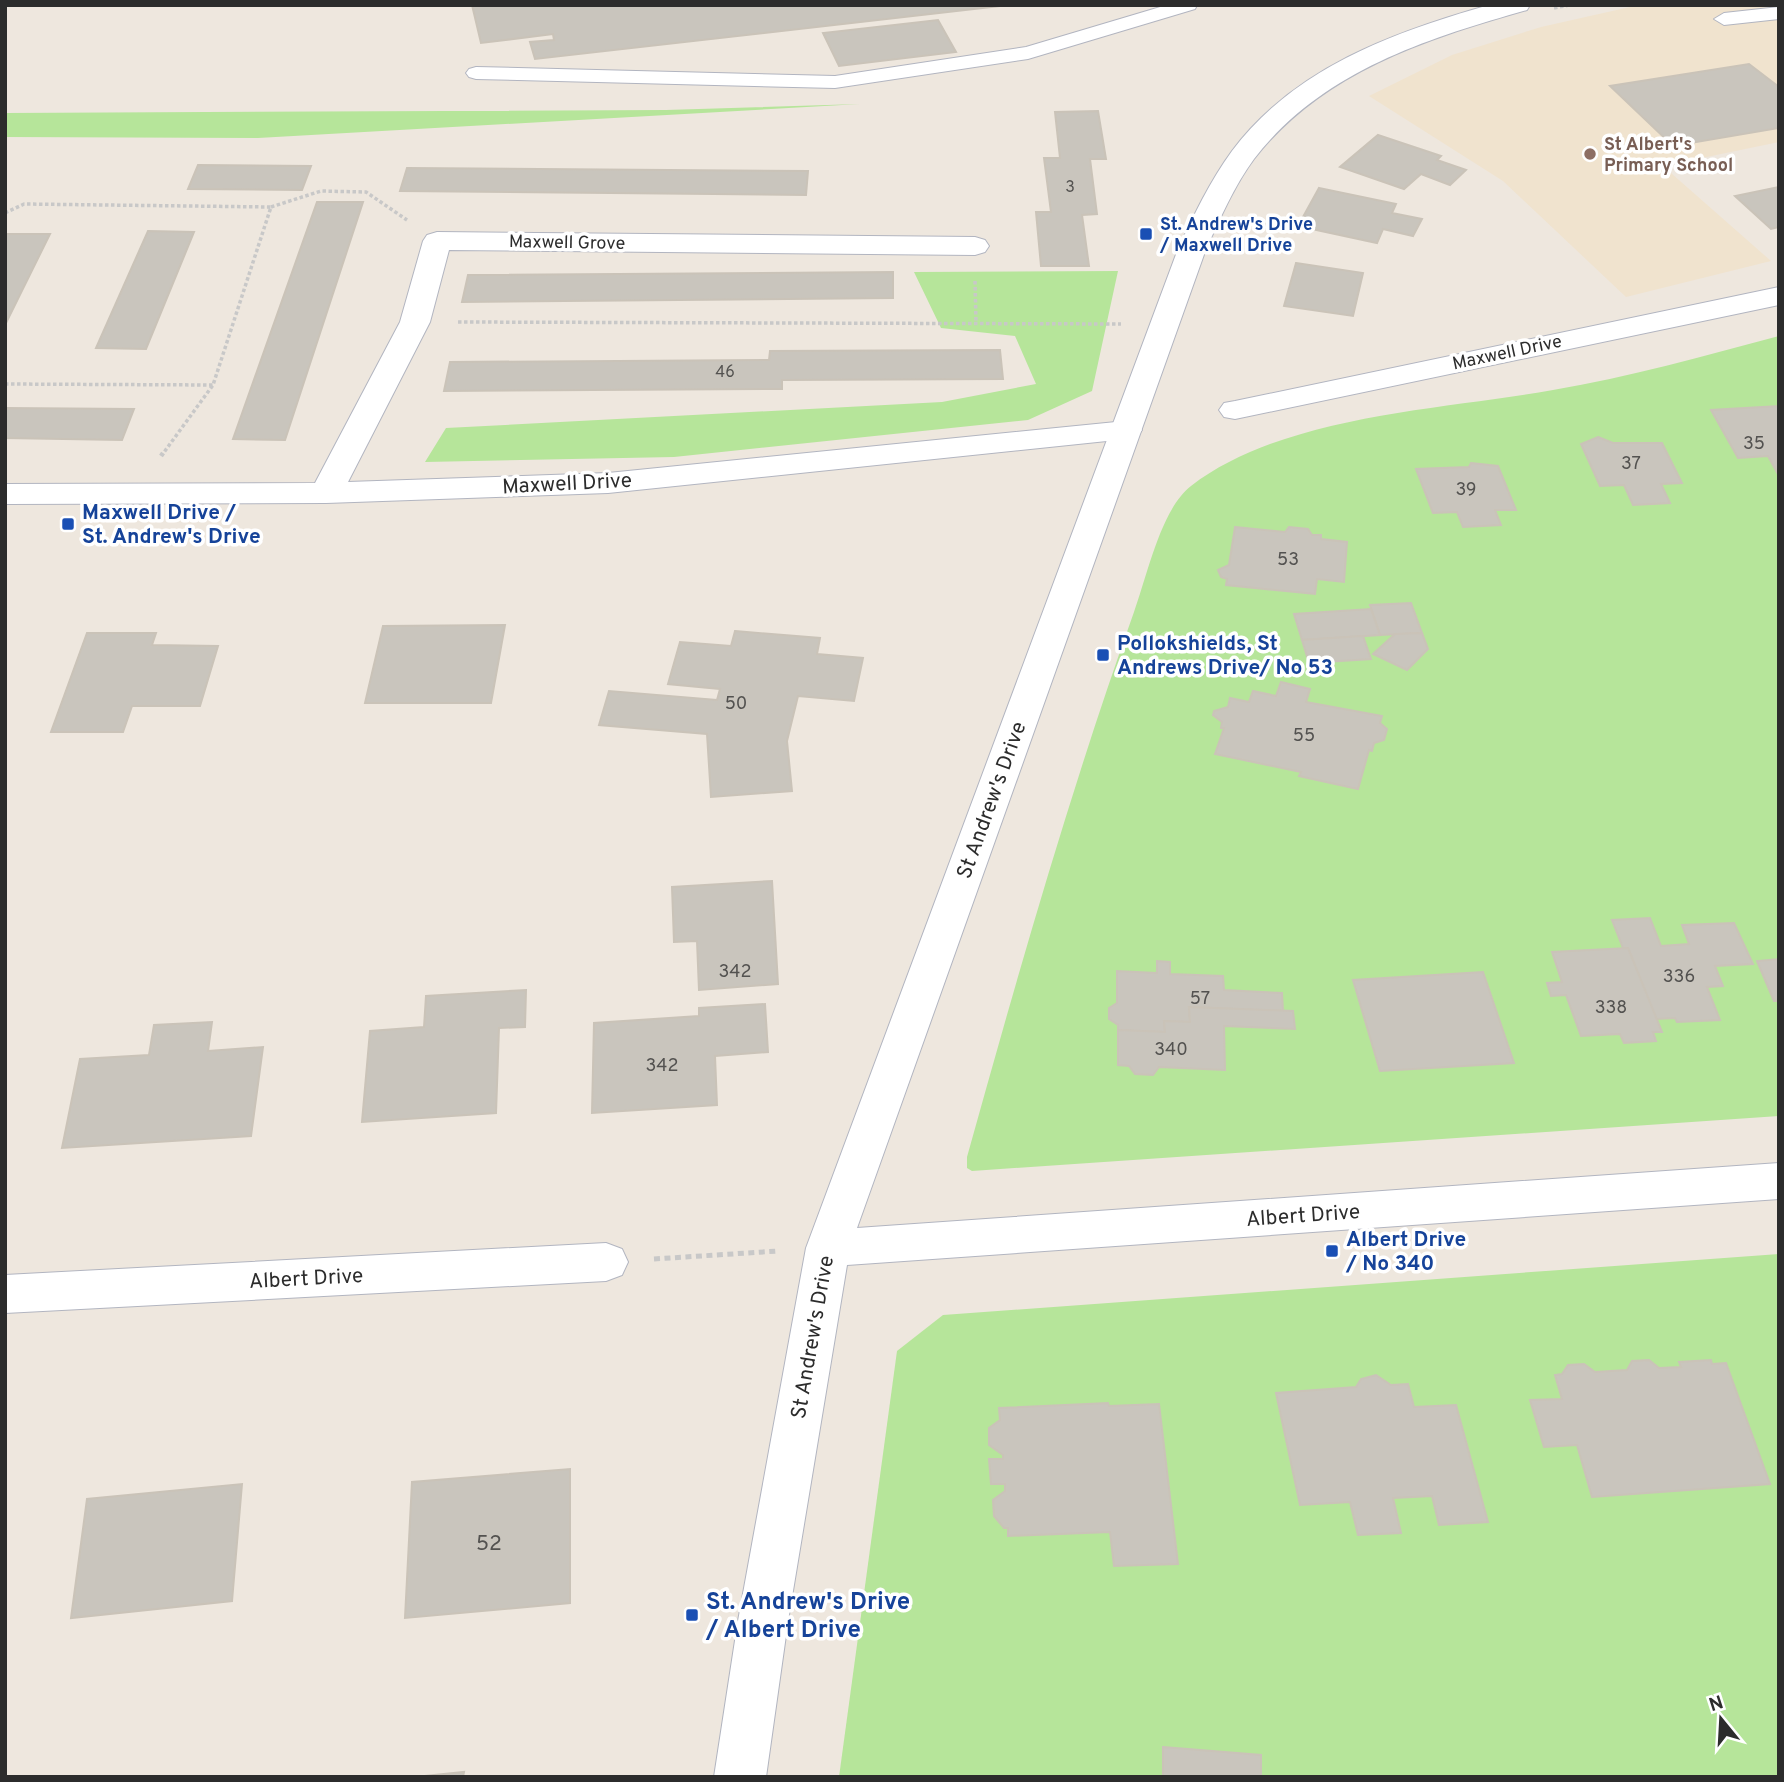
<svg xmlns="http://www.w3.org/2000/svg" width="1784" height="1782" viewBox="0 0 1784 1782" font-family="Overpass,sans-serif">
  <rect width="100%" height="100%" fill="#eee7de"/>
  <!-- education -->
  <polygon fill="#f0e3ce" points="1639,5 1779,5 1779,142 1663,166 1771,261 1626,297 1503,181 1369,96 1452,55 1541,27"/>
  <!-- green -->
  <g fill="#b6e59a" fill-rule="evenodd">
    <polygon points="860,104 258,138 5,137 5,113 666,110"/>
    <polygon points="1118,271 1092,391 1028,420 674,457 425,462 446,428 942,402 1036,384 1015,336 941,328 914,272"/>
    <path d="M1779 336V406L1711 410 1738 458 1768 456 1779 476V1116L972 1171 967 1168V1157C1018 974 1070 791 1134 612 1147 576 1161 509 1191 486 1283 415 1440 410 1553 390 1629 377 1704 356 1779 336ZM1411 603 1428 649 1407 670 1374 654 1395 634 1363 636 1370 659 1310 663 1295 614 1371 609V605ZM1650 918 1661 946 1689 944 1682 925 1734 923 1753 963 1715 966 1722 986 1707 987 1720 1020 1677 1022 1675 1018 1655 1019 1662 1032H1653L1656 1041 1624 1043 1620 1034 1581 1036 1566 995H1551L1547 983 1562 982 1552 952 1623 948 1612 921ZM1157 961 1170 962V974L1223 976 1224 990 1281 993 1283 1011 1294 1029 1224 1026 1225 1070 1159 1067 1153 1075 1135 1074 1129 1066 1118 1065 1117 1003 1157 973Z"/>
    <polygon points="1779,1254 1779,1777 839,1777 897,1351 943,1315"/>
  </g>
  <!-- building -->
  <g fill="#c9c5bd" stroke="#cac3b8" stroke-width="2">
    <polygon points="472,5 1009,5 535,59 530,42 554,40 553,34 481,43"/>
    <polygon points="938,20 956,52 839,66 823,33"/>
    <polygon points="1749,64 1779,87 1779,128 1673,146 1610,86"/>
    <polygon points="1098,111 1106,159 1090,159 1097,214 1082,215 1089,266 1041,266 1036,212 1051,212 1044,158 1060,158 1055,112"/>
    <polygon points="1378,135 1441,156 1437,160 1466,170 1450,185 1421,174 1404,189 1340,167"/>
    <polygon points="198,165 311,166 302,190 188,189"/>
    <polygon points="407,168 808,171 806,195 400,191"/>
    <polygon points="1779,187 1779,227 1771,229 1735,196"/>
    <polygon points="1319,188 1396,204 1392,213 1422,219 1413,236 1383,229 1377,243 1298,226"/>
    <polygon points="317,202 363,202 285,440 233,439"/>
    <polygon points="148,231 194,232 146,349 96,348"/>
    <polygon points="5,234 50,234 5,325"/>
    <polygon points="1296,263 1363,273 1353,316 1284,306"/>
    <polygon points="893,272 893,298 462,302 468,275"/>
    <polygon points="1000,350 1003,379 782,380 782,389 444,391 450,362 769,360 770,351"/>
    <polygon points="1779,406 1779,476 1768,456 1738,458 1711,410"/>
    <polygon points="5,408 134,409 122,440 5,438"/>
    <polygon points="1598,437 1613,443 1662,443 1682,483 1661,484 1670,503 1633,505 1624,485 1600,486 1581,444"/>
    <polygon points="1471,463 1498,466 1516,510 1495,510 1501,525 1463,527 1457,512 1433,513 1416,469 1469,467"/>
    <polygon points="1235,527 1285,532 1289,527 1308,529 1312,535 1321,535 1321,539 1347,542 1344,582 1317,579 1315,594 1226,585 1227,579 1221,577 1218,570 1229,565"/>
    <polygon points="1411,603 1422,633 1380,635 1370,605"/>
    <polygon points="1371,609 1380,635 1302,640 1294,614"/>
    <polygon points="505,625 491,703 365,703 383,626"/>
    <polygon points="735,631 820,638 817,654 863,658 854,701 798,696 787,741 792,791 711,797 707,734 599,725 609,691 717,700 720,689 668,684 680,642 731,646"/>
    <polygon points="87,633 156,633 152,645 218,646 200,706 132,706 123,732 51,732"/>
    <polygon points="1422,633 1428,649 1407,670 1373,654 1395,634"/>
    <polygon points="1363,636 1371,659 1309,663 1302,640"/>
    <polygon points="1281,682 1310,689 1306,702 1382,716 1380,723 1387,729 1384,740 1374,743 1372,751 1369,750 1358,789 1299,776 1301,772 1215,754 1224,728 1221,728 1222,722 1213,715 1214,711 1228,707 1230,698 1249,702 1253,691 1276,696"/>
    <polygon points="772,881 778,984 699,990 697,941 674,942 672,887"/>
    <polygon points="1650,918 1661,946 1689,944 1682,925 1734,923 1753,964 1715,966 1723,986 1707,987 1720,1020 1677,1022 1675,1018 1655,1019 1628,948 1623,948 1612,920"/>
    <polygon points="1628,948 1662,1032 1653,1032 1656,1041 1624,1043 1620,1034 1581,1036 1566,995 1551,996 1547,983 1562,982 1552,952"/>
    <polygon points="1779,959 1779,1001 1774,1001 1757,961"/>
    <polygon points="1157,961 1170,962 1170,974 1223,976 1224,990 1282,993 1283,1011 1189,1007 1190,1022 1164,1021 1165,1032 1118,1030 1118,1025 1109,1019 1109,1008 1117,1003 1117,971 1157,973"/>
    <polygon points="1483,972 1514,1063 1380,1071 1353,980"/>
    <polygon points="526,990 525,1027 499,1028 496,1113 362,1122 370,1031 424,1027 426,996"/>
    <polygon points="765,1004 768,1052 715,1056 717,1105 592,1113 594,1023 699,1016 699,1008"/>
    <polygon points="1189,1007 1293,1011 1295,1029 1224,1026 1225,1070 1159,1067 1153,1075 1135,1074 1129,1066 1118,1065 1118,1030 1165,1032 1164,1021 1190,1022"/>
    <polygon points="212,1022 208,1051 263,1047 251,1136 62,1148 80,1059 149,1055 154,1025"/>
    <polygon points="1649,1360 1659,1368 1681,1367 1679,1362 1711,1360 1712,1364 1726,1363 1770,1484 1592,1497 1577,1445 1544,1447 1530,1400 1562,1399 1555,1375 1562,1374 1568,1365 1584,1364 1595,1372 1627,1370 1632,1361"/>
    <polygon points="1376,1375 1391,1385 1408,1384 1414,1407 1456,1405 1488,1522 1439,1525 1432,1496 1393,1498 1401,1533 1358,1535 1350,1502 1300,1505 1276,1393 1356,1387 1361,1379"/>
    <polygon points="1108,1403 1109,1406 1159,1404 1178,1564 1114,1566 1110,1532 1008,1536 1008,1528 1004,1528 994,1516 993,1500 1005,1491 1005,1484 991,1484 989,1459 1003,1459 1003,1455 989,1445 989,1428 1000,1420 999,1408"/>
    <polygon points="570,1469 570,1603 405,1618 412,1482"/>
    <polygon points="242,1484 232,1601 71,1618 87,1499"/>
    <polygon points="1163,1747 1261,1755 1261,1777 1163,1777"/>
    <polygon points="464,1772 463,1777 415,1777"/>
  </g>
  <g fill="none" stroke-linecap="round" stroke-linejoin="round">
    <!-- service casing -->
    <g stroke="#b2b5c0" stroke-width="2">
      <g id="service">
        <polygon points="1167,5 1197,5 1195,9 1028,59 835,88 476,79 469,77 466,73 469,69 476,67 835,76 1026,47"/>
        <polygon points="1779,7 1779,19 1724,25 1714,19 1724,13"/>
      </g>
    </g>
    <!-- minor casing -->
    <g stroke="#b2b5c0" stroke-width="2">
      <g id="minor">
        <polygon points="437,232 975,237 985,240 989,246 985,252 975,255 449,250 430,322 348,482 608,473 1126,421 1137,423 1142,430 1137,437 1126,439 608,493 326,503 5,504 5,484 315,483 400,322 423,241 427,235"/>
        <polygon points="1779,287 1779,305 1235,419 1224,417 1219,410 1224,403 1235,401"/>
        <polygon points="606,1243 622,1249 628,1262 622,1275 606,1281 5,1313 5,1275"/>
      </g>
    </g>
    <!-- tertiary casing -->
    <g stroke="#b2b5c0" stroke-width="2">
      <path id="tertiary" d="M1489 5H1530L1527 10C1425 39 1321 72 1254 159 1234 186 1220 219 1206 249L857 1228 1779 1163V1199L847 1265 788 1621 766 1777H714L738 1621 806 1248 1178 249C1194 215 1210 181 1232 151 1294 68 1394 32 1489 5Z"/>
    </g>
    <!-- path-far2 -->
    <g stroke="#c8c8c8" stroke-width="3.5" stroke-dasharray="3.5 2.5" stroke-linecap="butt">
      <polyline points="1554,8 1570,5"/>
      <polyline points="271,207 321,191 366,192 407,220"/>
      <polyline points="5,213 24,204 271,207 213,385 162,455"/>
      <polyline points="975,281 976,322"/>
      <polyline points="458,322 1121,324"/>
      <polyline points="5,384 213,385"/>
    </g>
    <!-- path-far1 -->
    <polyline stroke="#c8c8c8" stroke-width="4.5" stroke-dasharray="5 3.5" stroke-linecap="butt" points="161,456 163,453"/>
    <!-- path -->
    <polyline stroke="#c8c8c8" stroke-width="5" stroke-dasharray="6 4.5" stroke-linecap="butt" points="654,1259 778,1251"/>
    <!-- service -->
    <use href="#service" fill="#fff" fill-rule="evenodd"/>
    <!-- minor -->
    <use href="#minor" fill="#fff" fill-rule="evenodd"/>
    <!-- tertiary -->
    <use href="#tertiary" fill="#fff" fill-rule="evenodd"/>
  </g>
  <!-- markers -->
  <circle fill="#8d6e63" stroke="#fff" stroke-width="2.5" cx="1590" cy="154" r="7"/>
  <g fill="#1a4fb4" stroke="#fff" stroke-width="2.5">
    <rect x="1139" y="227" width="14" height="14" rx="3.5"/>
    <rect x="61" y="517" width="14" height="14" rx="3.5"/>
    <rect x="1096" y="648" width="14" height="14" rx="3.5"/>
    <rect x="1325" y="1244" width="14" height="14" rx="3.5"/>
    <rect x="685" y="1608" width="14" height="14" rx="3.5"/>
  </g>
  <g text-anchor="middle" stroke-width="7" stroke-linejoin="round" paint-order="stroke">
    <!-- far-number labels -->
    <g font-size="16" fill="#535250">
      <text x="1070" y="192">3</text>
      <text x="725" y="377">46</text>
    </g>
    <!-- far-education labels -->
    <g font-size="18" font-weight="bold" fill="#785e54" stroke="#fff" text-anchor="start">
      <text x="1604" y="150">St Albert's<tspan x="1604" dy="21">Primary School</tspan></text>
    </g>
    <!-- far-transit labels -->
    <g font-size="18" font-weight="bold" fill="#164399" stroke="#fff" text-anchor="start">
      <text x="1160" y="230">St. Andrew's Drive<tspan x="1160" dy="21">/ Maxwell Drive</tspan></text>
    </g>
    <!-- far-street labels -->
    <g font-size="18" fill="#2c2c2c" stroke="#fff">
      <text transform="translate(567 242) rotate(1)" y="6">Maxwell Grove</text>
      <text transform="translate(1507 352) rotate(-12)" y="6">Maxwell Drive</text>
    </g>
    <!-- number labels -->
    <g font-size="18" fill="#535250">
      <text x="1754" y="449">35</text>
      <text x="1631" y="469">37</text>
      <text x="1466" y="495">39</text>
      <text x="1288" y="565">53</text>
      <text x="736" y="709">50</text>
      <text x="1304" y="741">55</text>
      <text x="735" y="977">342</text>
      <text x="1679" y="982">336</text>
      <text x="1200" y="1004">57</text>
      <text x="1611" y="1013">338</text>
      <text x="1171" y="1055">340</text>
      <text x="662" y="1071">342</text>
    </g>
    <!-- street labels -->
    <g font-size="21" fill="#2c2c2c" stroke="#fff">
      <text transform="translate(567 483) rotate(-3)" y="7">Maxwell Drive</text>
      <text transform="translate(991 800) rotate(-70)" y="7">St Andrew's Drive</text>
      <text transform="translate(1303 1215) rotate(-4)" y="7">Albert Drive</text>
      <text transform="translate(306 1278) rotate(-3)" y="7">Albert Drive</text>
      <text transform="translate(812 1337) rotate(-80)" y="7">St Andrew's Drive</text>
    </g>
    <!-- transit labels -->
    <g font-size="21" font-weight="bold" fill="#164399" stroke="#fff" text-anchor="start">
      <text x="82" y="519">Maxwell Drive /<tspan x="82" dy="24">St. Andrew's Drive</tspan></text>
      <text x="1117" y="650">Pollokshields, St<tspan x="1117" dy="24">Andrews Drive/ No 53</tspan></text>
      <text x="1346" y="1246">Albert Drive<tspan x="1346" dy="24">/ No 340</tspan></text>
    </g>
    <!-- near-number labels -->
    <g font-size="21" fill="#535250">
      <text x="489" y="1550">52</text>
    </g>
    <!-- near-transit labels -->
    <g font-size="24" font-weight="bold" fill="#164399" stroke="#fff" text-anchor="start">
      <text x="706" y="1609">St. Andrew's Drive<tspan x="706" dy="28">/ Albert Drive</tspan></text>
    </g>
  </g>
  <!-- border -->
  <rect width="1784" height="1782" fill="none" stroke="#2c2c2c" stroke-width="14"/>
  <!-- north arrow -->
  <g transform="translate(1721 1719) rotate(342)" stroke="#ffffff" stroke-width="5" paint-order="stroke">
  <path d="M0-5L12 26L0 18L-12 26Z" fill="#2c2c2c"/>
  <text y="-10" font-size="19" font-weight="bold" text-anchor="middle" fill="#2c2c2c">N</text>
  </g>
</svg>
